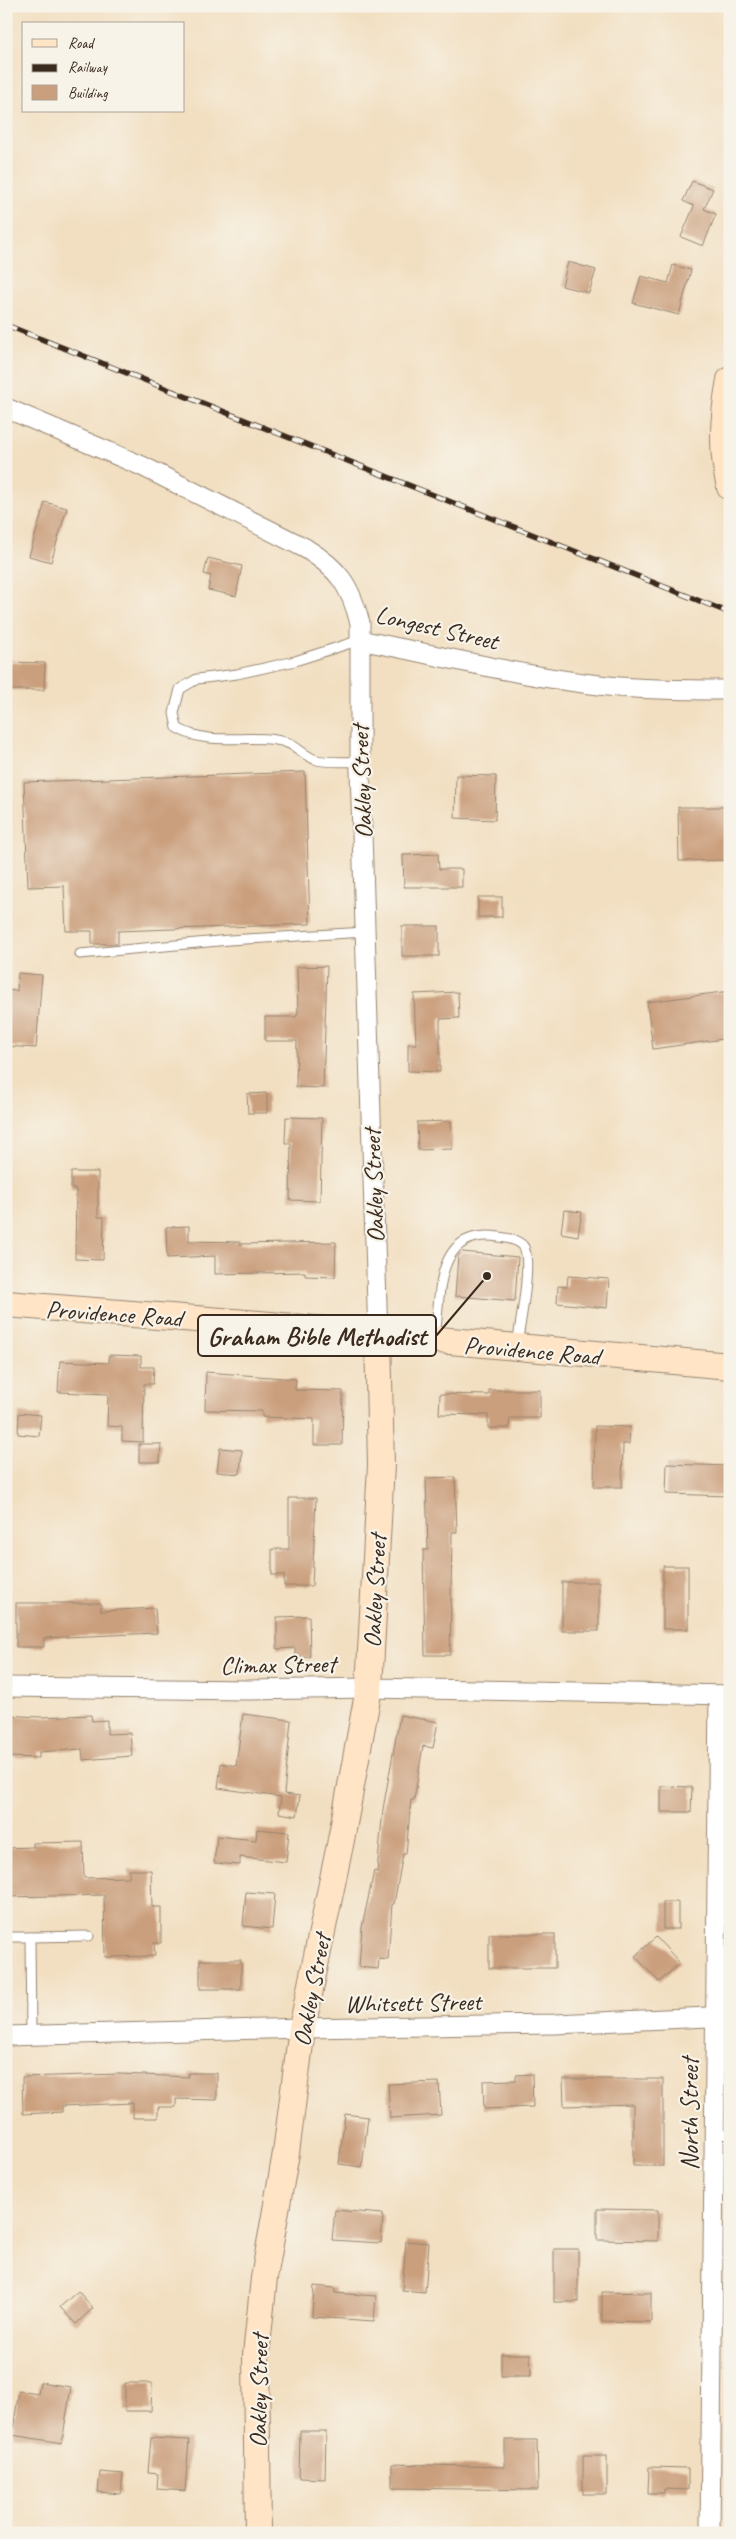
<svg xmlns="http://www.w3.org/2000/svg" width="736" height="2539" viewBox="0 0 736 2539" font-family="Caveat,sans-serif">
  <rect width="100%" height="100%" fill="#f7f3e8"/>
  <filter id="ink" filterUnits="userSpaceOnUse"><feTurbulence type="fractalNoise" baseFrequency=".02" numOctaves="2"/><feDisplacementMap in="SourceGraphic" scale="10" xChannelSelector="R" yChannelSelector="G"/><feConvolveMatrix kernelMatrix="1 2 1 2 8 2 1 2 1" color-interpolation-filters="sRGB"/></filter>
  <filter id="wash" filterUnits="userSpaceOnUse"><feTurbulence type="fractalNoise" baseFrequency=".0096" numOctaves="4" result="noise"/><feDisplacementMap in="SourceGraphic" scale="20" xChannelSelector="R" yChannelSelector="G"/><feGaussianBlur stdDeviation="1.12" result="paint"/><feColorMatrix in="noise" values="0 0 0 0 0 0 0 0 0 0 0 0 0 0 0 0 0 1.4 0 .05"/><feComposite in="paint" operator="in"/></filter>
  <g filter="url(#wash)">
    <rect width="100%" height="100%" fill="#f2dfc1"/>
    <g id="blocks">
      <!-- building -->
      <g fill="#ca9f7d">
        <polygon points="692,181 713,189 704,209 716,214 703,246 681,237 694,206 683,201"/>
        <polygon points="568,262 596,270 589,293 562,286"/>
        <polygon points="673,265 691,270 679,315 633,303 641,276 668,283"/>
        <polygon points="45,502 67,508 51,562 29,556"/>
        <polygon points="208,558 242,566 236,596 208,590 211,576 204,574"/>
        <polygon points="6,662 45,663 44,690 6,690"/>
        <polygon points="305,772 310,924 118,931 118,944 92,944 92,931 66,931 64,886 28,887 24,782"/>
        <polygon points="456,775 496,776 495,820 455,818"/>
        <polygon points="678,807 730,807 730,860 679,861"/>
        <polygon points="438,854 439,869 462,869 462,887 404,887 403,855"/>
        <rect x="478" y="897" width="24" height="20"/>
        <rect x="402" y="926" width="37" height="30"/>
        <polygon points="327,966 323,1088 296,1087 297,1041 265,1041 265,1017 296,1017 298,1013 297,967"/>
        <polygon points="18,973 42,975 36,1048 6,1046 6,990 17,991"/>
        <polygon points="730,991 730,1038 653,1049 647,1002"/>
        <polygon points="458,992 459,1018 440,1019 440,1072 408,1071 408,1044 416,1044 414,994"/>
        <polygon points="267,1093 267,1113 248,1113 247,1094"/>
        <polygon points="286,1117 322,1118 320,1201 290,1200 291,1143 285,1143"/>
        <polygon points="451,1121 452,1149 418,1150 417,1122"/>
        <polygon points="71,1172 98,1172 98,1217 104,1217 103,1260 75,1259 76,1189 71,1189"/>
        <polygon points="564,1210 582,1212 578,1236 561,1233"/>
        <polygon points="189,1226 189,1241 240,1242 240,1244 336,1242 335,1277 305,1276 305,1272 215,1274 215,1256 167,1258 166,1227"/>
        <polygon points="462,1252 518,1257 515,1301 455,1296 458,1256"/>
        <polygon points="568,1276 609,1279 607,1308 557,1303 558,1286 567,1287"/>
        <polygon points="109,1355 141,1356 141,1367 154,1367 153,1384 144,1384 143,1442 122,1441 122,1427 107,1426 108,1394 58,1392 60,1361 109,1363"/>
        <polygon points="206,1372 296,1379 295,1390 343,1391 342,1445 314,1445 314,1419 262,1417 262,1411 205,1410"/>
        <polygon points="489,1390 540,1390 540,1418 510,1418 509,1428 488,1428 488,1415 439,1414 440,1394 489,1395"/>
        <polygon points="19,1413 41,1415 39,1436 18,1434"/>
        <polygon points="595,1426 630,1427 629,1444 623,1444 622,1487 594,1487"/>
        <polygon points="139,1444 161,1444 160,1462 139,1462"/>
        <polygon points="220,1448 242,1450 240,1474 217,1472"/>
        <polygon points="667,1464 730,1466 730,1496 666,1494"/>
        <polygon points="455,1477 457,1532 452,1532 450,1655 425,1655 423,1550 428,1550 426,1478"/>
        <polygon points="289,1498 316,1498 312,1586 284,1586 284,1575 272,1575 272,1549 289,1549"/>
        <rect x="663" y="1566" width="25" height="63"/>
        <rect x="562" y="1582" width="37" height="49"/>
        <polygon points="16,1603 101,1603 101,1611 155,1608 157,1633 44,1638 44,1647 16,1647"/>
        <polygon points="309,1616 310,1657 295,1658 295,1648 277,1649 277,1617"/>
        <polygon points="243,1714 291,1720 284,1794 300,1796 297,1816 279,1813 281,1797 218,1788 221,1763 236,1766"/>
        <polygon points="6,1715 40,1717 91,1715 92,1721 107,1720 107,1734 130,1733 132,1756 83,1760 82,1749 39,1752 39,1758 6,1757"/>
        <polygon points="400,1715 438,1722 433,1748 423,1746 414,1800 411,1800 406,1854 403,1854 394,1904 392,1904 388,1960 379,1959 378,1969 359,1967 362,1927 374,1871 377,1872 383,1809"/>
        <polygon points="661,1786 692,1787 691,1812 661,1812"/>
        <polygon points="257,1829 289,1832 286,1862 240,1857 240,1865 214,1863 217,1836 256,1840"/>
        <polygon points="83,1842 84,1878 129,1877 129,1870 151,1870 152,1907 161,1907 161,1943 154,1943 155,1956 105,1957 104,1895 6,1897 6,1848 33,1847 33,1843"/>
        <polygon points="246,1892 275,1894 272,1929 243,1926"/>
        <rect x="663" y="1902" width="15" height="27"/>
        <rect x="489" y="1934" width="66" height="34"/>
        <polygon points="656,1937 680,1963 659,1982 635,1956"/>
        <rect x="200" y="1960" width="41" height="29"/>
        <polygon points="188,2073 217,2073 217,2100 176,2099 176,2107 158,2107 158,2118 133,2118 133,2103 62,2106 62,2112 23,2114 22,2077 120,2074 188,2077"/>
        <polygon points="532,2074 533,2107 484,2109 483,2081 516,2080 516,2075"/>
        <polygon points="563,2079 663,2079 663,2166 633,2166 633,2104 564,2106"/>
        <polygon points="439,2082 441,2115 390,2118 388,2084"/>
        <polygon points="345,2114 368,2117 362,2167 339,2164"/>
        <polygon points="597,2209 658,2210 658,2241 597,2240"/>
        <polygon points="335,2210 383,2214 381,2243 332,2240"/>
        <polygon points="406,2241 429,2243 425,2292 402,2290"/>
        <rect x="554" y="2249" width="24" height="53"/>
        <polygon points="314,2286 335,2288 335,2293 376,2296 374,2321 312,2317"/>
        <polygon points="78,2291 93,2308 76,2324 60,2307"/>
        <polygon points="602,2292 651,2293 651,2322 602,2321"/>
        <polygon points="501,2354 530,2354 531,2376 501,2376"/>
        <polygon points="40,2382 71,2387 62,2443 12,2435 19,2391 38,2394"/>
        <polygon points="125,2383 152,2383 151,2411 125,2411"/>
        <polygon points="300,2431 326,2431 325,2479 299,2478"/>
        <polygon points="151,2438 189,2440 185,2491 157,2489 158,2474 148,2473"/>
        <polygon points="505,2440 537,2440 538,2490 392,2488 392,2464 505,2467"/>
        <rect x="583" y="2456" width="24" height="38"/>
        <polygon points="649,2467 688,2468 688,2490 664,2489 664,2493 648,2493"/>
        <polygon points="100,2472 123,2474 121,2494 98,2492"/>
      </g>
    </g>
  </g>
  <g filter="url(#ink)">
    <use href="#blocks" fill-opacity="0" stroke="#968470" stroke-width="1"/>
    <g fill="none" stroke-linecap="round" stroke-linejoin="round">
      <!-- lane casing -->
      <g stroke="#968470" stroke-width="11">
        <g id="lane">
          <path d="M360 762C347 761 330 763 317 760 304 757 295 742 276 740 243 735 208 746 177 728L174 713 180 689 197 679 237 674 295 661 360 640"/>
          <polyline points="80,954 229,940 366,932"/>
          <path d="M435 1338C441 1295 434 1227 499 1237 508 1238 523 1241 525 1250 531 1269 520 1324 517 1345"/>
          <polyline points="6,1937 30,1937"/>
          <polyline points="31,2035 30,1937 89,1936"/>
          <polyline points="714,2133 730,2135"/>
        </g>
      </g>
      <!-- street casing -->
      <g stroke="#968470" stroke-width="21">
        <g id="street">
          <path d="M6 408 142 466 305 548C339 569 350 585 360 623V770L378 1336"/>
          <path d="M360 640C442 656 524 677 608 686 648 690 689 690 730 690"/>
          <polyline points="6,1687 248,1690 369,1688 730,1695"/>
          <polyline points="6,2036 302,2028 555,2024 730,2016"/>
          <polyline points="710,2533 719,1695"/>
        </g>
      </g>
      <!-- secondary casing -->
      <g stroke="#968470" stroke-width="28">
        <g id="secondary">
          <path d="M730 380C723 417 721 451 730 487"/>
          <polyline points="6,1304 259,1324 730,1366"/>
          <polyline points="258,2533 256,2355 264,2278 286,2153 302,2028 341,1840 369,1688 381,1465 378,1336"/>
        </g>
      </g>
      <!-- lane -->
      <use href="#lane" stroke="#fff" stroke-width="9"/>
      <!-- street -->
      <use href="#street" stroke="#fff" stroke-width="19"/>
      <!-- secondary -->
      <use href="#secondary" stroke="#ffe4c6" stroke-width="26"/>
      <!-- rail casing -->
      <g stroke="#3b2a1e" stroke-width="5.5">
        <polyline id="rail" points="6,325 730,613"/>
      </g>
      <!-- rail -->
      <use href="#rail" stroke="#f7f3e8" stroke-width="4" stroke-dasharray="11" stroke-linecap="butt"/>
    </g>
  </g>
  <g text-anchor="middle" stroke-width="4.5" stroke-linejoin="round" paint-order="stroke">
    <!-- street labels -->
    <g font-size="25" fill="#3b2a1e" stroke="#f7f3e8">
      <text transform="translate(437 627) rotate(13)" y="9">Longest Street</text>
      <text transform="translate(361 782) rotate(-92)" y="9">Oakley Street</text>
      <text transform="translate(373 1186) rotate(-92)" y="9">Oakley Street</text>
      <text transform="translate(114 1313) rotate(4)" y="9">Providence Road</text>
      <text transform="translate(532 1350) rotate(5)" y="9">Providence Road</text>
      <text transform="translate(374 1591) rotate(-87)" y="9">Oakley Street</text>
      <text transform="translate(278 1664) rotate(-1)" y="9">Climax Street</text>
      <text transform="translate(311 1990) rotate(-79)" y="9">Oakley Street</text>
      <text transform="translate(413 2002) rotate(-1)" y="9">Whitsett Street</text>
      <text transform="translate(689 2114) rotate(-90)" y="9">North Street</text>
      <text transform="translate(258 2391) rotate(-89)" y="9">Oakley Street</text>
    </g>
  </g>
  <!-- callouts -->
  <path fill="none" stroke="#3b2a1e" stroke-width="2" d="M487 1276L436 1336"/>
  <circle fill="#3b2a1e" stroke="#f7f3e8" stroke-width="2" cx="487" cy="1276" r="5"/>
  <rect fill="#f7f3e8" stroke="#3b2a1e" stroke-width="2" x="198" y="1315" width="238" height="41" rx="5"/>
  <g font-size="26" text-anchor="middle" font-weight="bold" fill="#3b2a1e">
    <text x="317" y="1345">Graham Bible Methodist</text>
  </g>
  <!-- margin -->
  <rect width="736" height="2539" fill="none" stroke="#f7f3e8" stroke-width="25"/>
  <!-- legend -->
  <rect x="22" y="22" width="162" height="90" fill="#f7f3e8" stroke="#aca397"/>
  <rect x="32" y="39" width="25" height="8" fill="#ffe4c6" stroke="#aca397"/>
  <text x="68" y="48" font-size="15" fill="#3b2a1e">Road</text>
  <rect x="32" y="64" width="25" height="8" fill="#3b2a1e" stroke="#aca397"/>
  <text x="68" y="72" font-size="15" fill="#3b2a1e">Railway</text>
  <rect x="32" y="85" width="25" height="15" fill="#ca9f7d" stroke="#aca397"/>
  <text x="68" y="98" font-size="15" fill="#3b2a1e">Building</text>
</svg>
